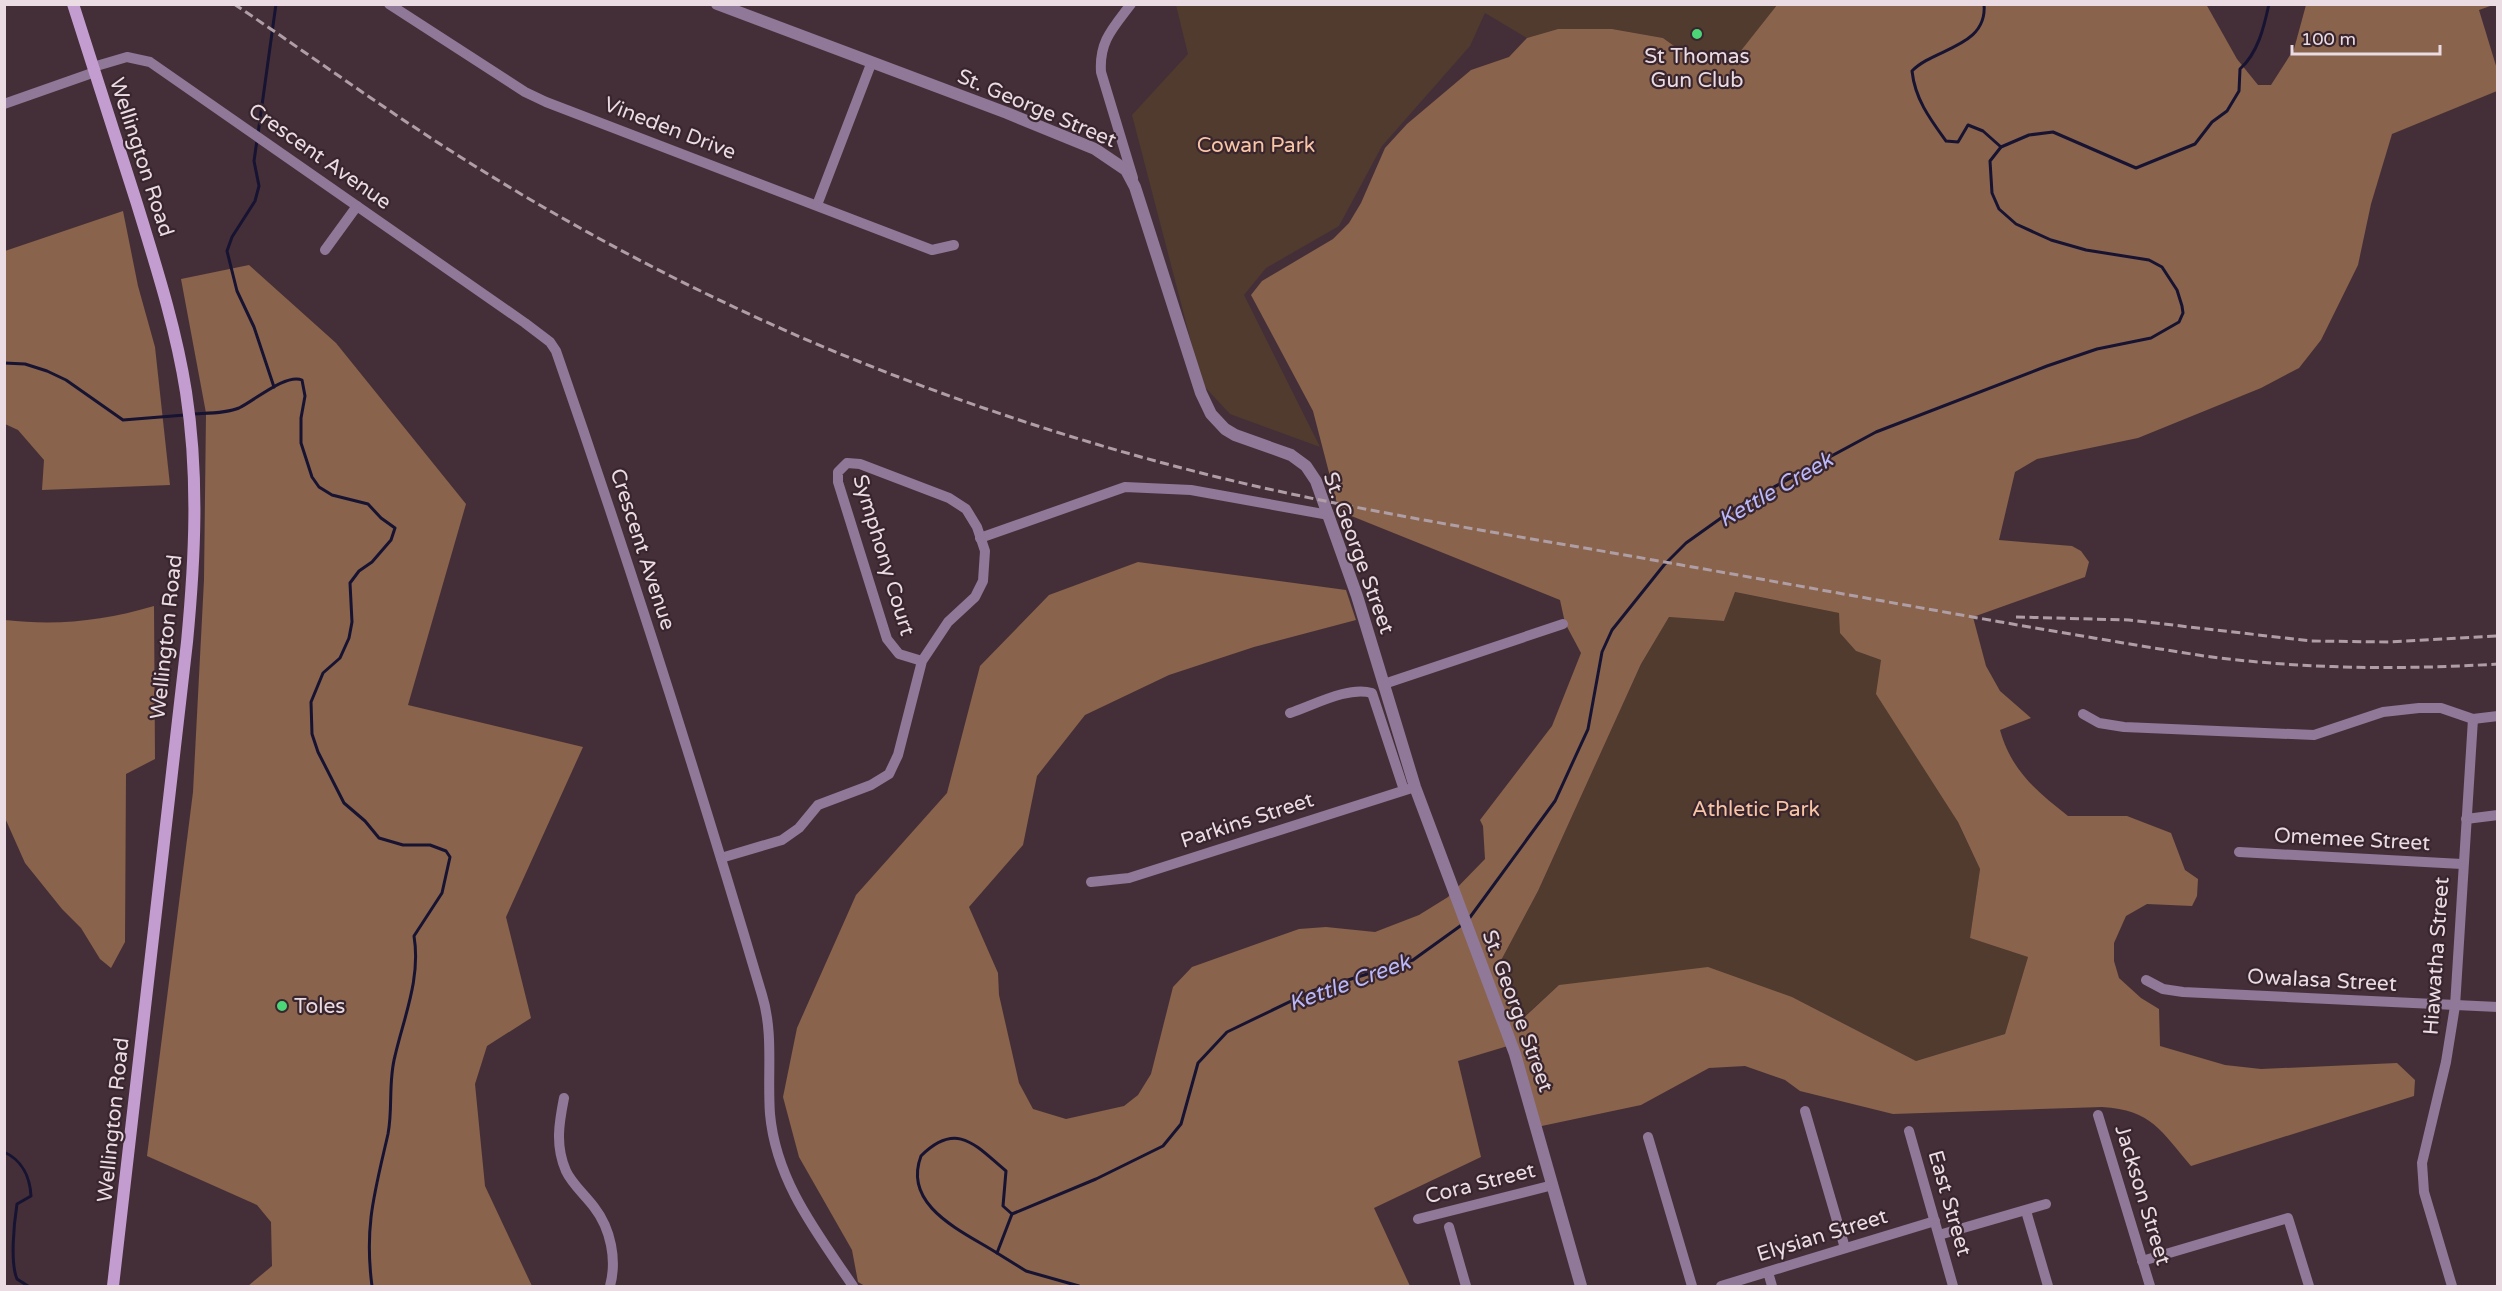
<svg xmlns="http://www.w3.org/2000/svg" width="2502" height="1291" viewBox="0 0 2502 1291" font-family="'Varela Round',sans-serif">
  <rect width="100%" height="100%" fill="#442f38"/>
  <!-- green -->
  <g fill="#503b2e">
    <polygon points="1176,5 1777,5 1737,57 1699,64 1663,38 1612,29 1558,29 1527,38 1485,13 1470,46 1382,146 1339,226 1266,268 1244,295 1320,447 1230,414 1202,384 1132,115 1188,54"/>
    <polygon points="1734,592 1839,613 1856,651 1881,660 1980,869 1970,938 2028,957 2005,1034 1916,1061 1792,997 1559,985 1517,1023 1497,968 1538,891 1641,664 1669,617 1724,621"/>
  </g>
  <!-- forest -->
  <g fill="#89634b" fill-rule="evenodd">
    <path d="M2206 4 2237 59 2258 85H2271L2294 49 2306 5H2493L2479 10 2497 69V91L2392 134 2371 204 2358 265 2321 340 2299 368 2261 388 2138 438 2037 459 2015 472 1999 540 2072 546 2081 551 2089 562 2085 577 1973 617 1986 666 2000 691 2031 718 2000 730C2012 772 2036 790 2068 816H2127L2171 833 2185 870 2198 879 2197 896 2192 906 2147 904 2126 916 2114 943V961L2119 978 2141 998 2159 1009 2160 1046 2225 1065 2261 1069 2397 1063 2415 1080 2414 1096 2191 1166C2161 1131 2152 1110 2102 1107L1893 1114 1800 1091 1785 1080 1745 1066 1709 1068 1641 1105 1537 1127 1511 1045 1458 1061 1481 1157 1374 1208 1410 1286H865L858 1282 852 1250 799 1157 783 1097 797 1028 856 895 947 793 980 666 1049 595 1138 562 1346 590 1356 620 1254 647 1169 675 1085 715 1037 776 1023 845 969 907 998 973 999 995 1019 1083 1033 1109 1066 1119 1124 1106 1138 1095 1151 1074 1173 987 1192 967 1299 929 1326 927 1375 932 1419 915 1448 897 1485 859 1483 826 1480 820 1552 726 1581 653 1565 623 1560 600 1339 511 1313 411 1251 295 1262 281 1333 239 1349 223 1361 203 1385 148 1407 124 1471 70 1509 57 1527 38 1558 29H1612L1663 38 1699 64 1736 57 1777 5ZM1735 592 1839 613 1840 633 1856 651 1881 660 1876 694 1958 822 1980 869 1970 938 2028 957 2005 1034 1916 1061 1792 997 1708 967 1559 985 1518 1023 1497 968 1538 891 1641 664 1669 617 1724 621Z"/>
    <polygon points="123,211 138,286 155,347 170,485 42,490 44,460 18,430 5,424 5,251"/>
    <polygon points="249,265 336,343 466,504 408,705 583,747 506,917 531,1018 487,1046 475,1084 485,1186 532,1286 248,1286 272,1266 271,1222 257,1205 147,1156 193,792 204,580 206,413 181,279"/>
    <path d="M154 606 155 759 126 774 125 942 111 968 100 959 81 928 62 909 25 863 5 818V620C57 626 103 621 154 606Z"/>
  </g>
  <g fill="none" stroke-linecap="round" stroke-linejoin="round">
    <!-- stream -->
    <g stroke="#171333" stroke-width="3">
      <path d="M1984 4C1988 47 1934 48 1912 71 1915 99 1930 119 1946 141L1958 142 1968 125 1983 131 2001 147"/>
      <polyline points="258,134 276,4"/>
      <polyline points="257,140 254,161 259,186 255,201 232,237 227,251 237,291 254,327 274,387"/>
      <polyline points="4,363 25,364 47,371 66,380 123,420 185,415"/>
      <path d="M191 414C205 413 225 414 239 408 254 401 286 373 302 380L305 396 301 418V443L312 477 319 487 332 495 368 504 381 518 395 528 391 540 372 562 359 571 350 583 352 622 349 638 340 658 323 673 311 702 312 734 318 752 344 803 365 821 379 838 403 845H430L446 851 450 857 442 893 414 936C421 978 404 1017 395 1056 388 1082 393 1108 388 1134 375 1191 364 1226 372 1286"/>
      <path d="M1468 920 1555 801 1588 729 1602 652 1612 630 1664 565 1686 543 1735 508 1876 432 2047 366 2097 349 2151 338 2179 322 2183 313 2182 306 2177 290 2162 267 2149 260 2086 250 2051 240 2016 224 1999 209 1992 193 1990 161 2001 147 2029 135 2053 132 2136 168 2195 144 2212 122 2227 111 2239 91 2240 69C2258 53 2264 27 2269 4"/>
      <path d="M4 1152C22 1160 30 1177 31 1196L17 1204C14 1223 10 1263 17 1279L28 1286"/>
      <path d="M997 1253C962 1231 902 1206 921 1156 957 1120 976 1146 1006 1171L1003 1206 1012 1214"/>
      <polyline points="1079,1286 1026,1271 997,1253 1012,1214 1096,1179 1163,1146 1181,1124 1198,1063 1227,1032 1312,991 1413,960 1463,924"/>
    </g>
    <!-- minor -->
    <g stroke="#907898" stroke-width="10">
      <polyline points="389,4 525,92 546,102 932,250 954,245"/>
      <path d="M1131 4C1113 28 1099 41 1101 72L1133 178"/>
      <path d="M93 67 127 57 150 62 525 323 550 342 556 351C630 564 698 779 762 995 774 1034 767 1074 770 1114 776 1181 817 1233 853 1286"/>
      <polyline points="4,104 95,72"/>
      <polyline points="817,205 871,64"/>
      <polyline points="325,250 357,206"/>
      <polyline points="980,538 1125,487 1191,490 1329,515"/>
      <polyline points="1384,684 1563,624"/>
      <path d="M1290 713C1314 705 1348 686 1372 693L1404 790"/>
      <polyline points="2083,714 2099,723 2124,727 2314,735 2383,712 2419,708 2441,708 2473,719"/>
      <polyline points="2473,719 2498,716"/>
      <polyline points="2466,819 2498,815"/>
      <polyline points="2239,852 2462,864"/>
      <polyline points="721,858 782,840 799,828 818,805 871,785 889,774 898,755 922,661 948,622 975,597 983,581 985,551 977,527 966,509 949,498 860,464 847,463 838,472 838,482 887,639 899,654 922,661"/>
      <polyline points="1091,882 1129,878 1415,787"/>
      <polyline points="2146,980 2163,989 2183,992 2498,1007"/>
      <path d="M564 1098C559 1123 555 1146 566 1171 572 1184 585 1195 594 1207 611 1229 617 1260 610 1286"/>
      <polyline points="1805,1111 1845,1248"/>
      <polyline points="2098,1115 2150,1286"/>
      <polyline points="1909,1131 1953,1286"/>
      <polyline points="1648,1137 1692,1286"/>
      <polyline points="2026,1211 2048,1286"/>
      <polyline points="1418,1219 1553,1185"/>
      <polyline points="1449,1227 1466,1286"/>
      <polyline points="1939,1235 2046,1204"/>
      <polyline points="2142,1261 2288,1218 2309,1286"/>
      <polyline points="1768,1272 1772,1286"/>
      <polyline points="1721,1286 1935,1221"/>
      <polyline points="2452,1286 2424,1192 2422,1163 2446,1062 2455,1006 2473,719"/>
    </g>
    <!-- tertiary -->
    <polyline stroke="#907898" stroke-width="12" points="717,4 1007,113 1095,149 1126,170 1135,187 1201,393 1211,414 1225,429 1235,435 1291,455 1306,466 1316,481 1357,596 1415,787 1515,1054 1581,1286"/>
    <!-- secondary -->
    <path stroke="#c39dd0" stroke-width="12" d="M73 4C94 71 116 137 137 204 156 266 176 328 186 392 199 476 195 558 187 642L113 1286"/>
    <!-- rail -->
    <g stroke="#af9ea5" stroke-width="3" stroke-dasharray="9 4.5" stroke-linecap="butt">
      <path d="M234 4C310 55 384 109 462 158 578 231 700 295 826 348 953 401 1084 444 1217 477 1361 512 1507 534 1653 560 1836 592 2020 627 2204 656 2302 669 2399 670 2498 664"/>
      <polyline points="2016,617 2129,620 2311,641 2389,642 2498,636"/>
    </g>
  </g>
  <!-- markers -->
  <g fill="#4bd677" stroke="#39252e" stroke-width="2">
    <circle cx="1697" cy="34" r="6"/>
    <circle cx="282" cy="1006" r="6"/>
  </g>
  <g text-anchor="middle" stroke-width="4.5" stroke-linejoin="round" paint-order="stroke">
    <!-- poi labels -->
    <g font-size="21" fill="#eadce2" stroke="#39252e">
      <text x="1697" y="63">St Thomas<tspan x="1697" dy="24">Gun Club</tspan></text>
      <text x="294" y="1013" text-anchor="start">Toles</text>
    </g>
    <!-- street labels -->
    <g font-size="21" fill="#eadce2" stroke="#39252e">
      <text transform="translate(1037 108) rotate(23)" y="7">St. George Street</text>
      <text transform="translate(670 128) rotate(21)" y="7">Vineden Drive</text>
      <text transform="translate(320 156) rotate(35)" y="7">Crescent Avenue</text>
      <text transform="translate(142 157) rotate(72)" y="7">Wellington Road</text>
      <text transform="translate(643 549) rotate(72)" y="7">Crescent Avenue</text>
      <text transform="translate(1359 553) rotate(70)" y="7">St. George Street</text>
      <text transform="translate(884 555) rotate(73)" y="7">Symphony Court</text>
      <text transform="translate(166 637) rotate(-84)" y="7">Wellington Road</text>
      <text transform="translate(1247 820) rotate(-18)" y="7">Parkins Street</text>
      <text transform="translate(2352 839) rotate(3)" y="7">Omemee Street</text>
      <text transform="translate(2436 956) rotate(-86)" y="7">Hiawatha Street</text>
      <text transform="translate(2322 980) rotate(3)" y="7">Owalasa Street</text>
      <text transform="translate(1518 1011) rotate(70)" y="7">St. George Street</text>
      <text transform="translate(113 1120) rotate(-84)" y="7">Wellington Road</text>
      <text transform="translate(1480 1183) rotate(-14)" y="7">Cora Street</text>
      <text transform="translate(2143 1195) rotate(73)" y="7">Jackson Street</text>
      <text transform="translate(1950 1203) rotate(74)" y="7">East Street</text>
      <text transform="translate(1822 1235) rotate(-17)" y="7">Elysian Street</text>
    </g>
    <!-- park labels -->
    <g font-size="21" fill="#f8c5a5" stroke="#39252e">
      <text x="1256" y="152">Cowan Park</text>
      <text x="1756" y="816">Athletic Park</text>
    </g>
    <!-- water labels -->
    <g font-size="22" font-style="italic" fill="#bab8f9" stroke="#39252e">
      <text transform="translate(1775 489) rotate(-30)" y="8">Kettle Creek</text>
      <text transform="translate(1349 982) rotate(-20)" y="8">Kettle Creek</text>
    </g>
  </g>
  <!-- border -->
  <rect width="2502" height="1291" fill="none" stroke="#eadce2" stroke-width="12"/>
  <!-- scale -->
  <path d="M2292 45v9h148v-9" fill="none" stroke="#eadce2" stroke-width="3"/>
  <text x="2301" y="45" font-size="18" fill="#eadce2" stroke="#39252e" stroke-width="4.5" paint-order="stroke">100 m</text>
</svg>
